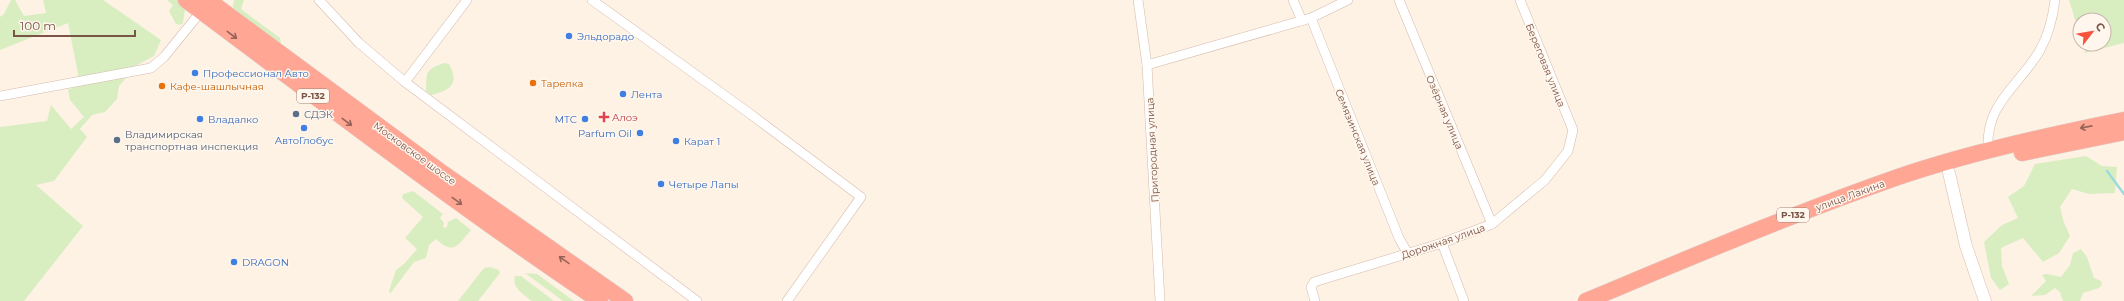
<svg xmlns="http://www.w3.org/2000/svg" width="2124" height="301" viewBox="0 0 2124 301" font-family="Montserrat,sans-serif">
  <rect width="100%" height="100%" fill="#fef2e4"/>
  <!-- green -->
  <g fill="#d8eec1">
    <polygon points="11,0 15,0 24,16 46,13 43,0 103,0 161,40 154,56 137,65 119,86 117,99 105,112 92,115 80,129 87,137 54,181 36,185 83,226 24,301 0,301 0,127 47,121 51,105 71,129 84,117 70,100 68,90 80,84 68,23 0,50 0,17 4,14"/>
    <polygon points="167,0 179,0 185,9 183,23 180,25 176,24 169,11 173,5"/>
    <polygon points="234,0 244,0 241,9 280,38 281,43 279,44 235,11 233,7"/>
    <polygon points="2069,0 2124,0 2124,43 2085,53 2083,44 2104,44 2104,20 2080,20 2080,36"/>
    <path d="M444 63 449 64C460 84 450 91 431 95L426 91C427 72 424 70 444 63Z"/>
    <polygon points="2086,156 2102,166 2117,167 2115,193 2089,194 2072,189 2060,207 2063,220 2070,236 2059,253 2043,262 2023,238 2001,248 2002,266 2009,284 2000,290 1991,278 1984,242 2002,225 2018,218 2008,197 2024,186 2035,164"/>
    <path d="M413 191 443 214 440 218 444 223 443 228 447 227 448 222 456 218 471 230C458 245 454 256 436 239L429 245 426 258 414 262 390 294 389 291 396 270 404 264 417 249 405 238 423 217 402 198 403 194Z"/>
    <polygon points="2081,249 2087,257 2094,278 2101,281 2102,285 2099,288 2083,293 2080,301 2063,301 2060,292 2055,288 2045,295 2031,296 2046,281 2042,275 2047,274 2061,277 2070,265 2073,253"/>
    <polygon points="490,267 499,270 500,273 478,301 458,301 484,268"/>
    <polygon points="525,273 537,274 574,301 563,301"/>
    <path d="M515 276H521L554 301H532C524 295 511 287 515 276Z"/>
  </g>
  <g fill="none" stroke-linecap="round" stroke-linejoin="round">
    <!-- stream -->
    <polyline stroke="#9bdadd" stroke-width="2.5" points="2107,171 2124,194"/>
    <!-- street casing -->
    <g stroke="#d4baac" stroke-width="10">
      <g id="street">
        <polyline points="319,0 359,43 405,82 697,301"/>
        <polyline points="592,0 749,113 861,197 787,301"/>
        <polyline points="1138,0 1147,65 1160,301"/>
        <polyline points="1293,0 1302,21"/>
        <polyline points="1399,0 1492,224"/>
        <polyline points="1311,18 1399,238 1408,254"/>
        <polyline points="1147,65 1311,18 1348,0"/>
        <polyline points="405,82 467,0"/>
        <polyline points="0,96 151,68 164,57 203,9"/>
        <path d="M1988 151C1985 102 2019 87 2040 50 2048 36 2053 16 2055 0"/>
        <polyline points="1442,243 1464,301"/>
        <polyline points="1315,301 1311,287 1314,282 1442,243 1492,224 1545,180 1568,151 1573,130 1520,0"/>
      </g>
    </g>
    <!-- secondary casing -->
    <g stroke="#dabbab" stroke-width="13">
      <polyline id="secondary" points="1949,173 1966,246 1985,301"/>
    </g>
    <!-- highway casing -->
    <g stroke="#dcd3cf" stroke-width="17">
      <g id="highway">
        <path d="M186 0C323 102 458 206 600 301"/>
        <polyline points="208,0 441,172 625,301"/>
        <polyline points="2022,153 2124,132"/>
        <path d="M1586 301C1689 258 1792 214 1898 177 1971 152 2048 135 2124 120"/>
      </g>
    </g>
    <!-- street -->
    <use href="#street" stroke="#fff" stroke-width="9"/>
    <!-- secondary -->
    <use href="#secondary" stroke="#fff" stroke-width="12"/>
    <!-- highway -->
    <use href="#highway" stroke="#ffa695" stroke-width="16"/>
  </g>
  <!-- one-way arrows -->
  <defs><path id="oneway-shaft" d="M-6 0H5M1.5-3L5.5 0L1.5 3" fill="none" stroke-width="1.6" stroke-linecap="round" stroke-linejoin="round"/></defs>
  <g stroke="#956457">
    <use href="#oneway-shaft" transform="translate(232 35) rotate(37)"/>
    <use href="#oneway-shaft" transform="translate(347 122) rotate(37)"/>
    <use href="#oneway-shaft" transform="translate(2086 127) rotate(169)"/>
    <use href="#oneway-shaft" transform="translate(457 201) rotate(36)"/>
    <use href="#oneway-shaft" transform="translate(564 260) rotate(-145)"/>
  </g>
  <!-- markers -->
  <g fill="#3f7fe0" stroke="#fff6ed" stroke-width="1.5">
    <circle cx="569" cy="36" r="4"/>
    <circle cx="195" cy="73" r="4"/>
    <circle cx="623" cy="94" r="4"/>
    <circle cx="200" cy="119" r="4"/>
    <circle cx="585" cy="119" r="4"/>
    <circle cx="304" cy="128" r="4"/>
    <circle cx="640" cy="133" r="4"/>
    <circle cx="676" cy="141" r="4"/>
    <circle cx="661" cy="184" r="4"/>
    <circle cx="234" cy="262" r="4"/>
  </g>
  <g fill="#e8710a" stroke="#fff6ed" stroke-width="1.5">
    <circle cx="533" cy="83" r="4"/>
    <circle cx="162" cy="86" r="4"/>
  </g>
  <g fill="#5c6f8a" stroke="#fff6ed" stroke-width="1.5">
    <circle cx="296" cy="114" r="4"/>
    <circle cx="117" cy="140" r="4"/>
  </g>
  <path fill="#e0444e" stroke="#fff6ed" stroke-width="1.5" d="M602 111h4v4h4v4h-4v4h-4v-4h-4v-4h4z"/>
  <g text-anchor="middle" stroke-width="3" stroke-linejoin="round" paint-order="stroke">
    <!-- shield labels -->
    <g fill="#fff6ed" stroke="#a28579" stroke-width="1">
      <rect x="297" y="89" width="32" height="14" rx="3"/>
      <rect x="1777" y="208" width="32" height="14" rx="3"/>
    </g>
    <g font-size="9" font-weight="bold" fill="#7a5447">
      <text x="313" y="99">Р-132</text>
      <text x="1793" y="218">Р-132</text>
    </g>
    <!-- shop labels -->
    <g font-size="10" fill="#366cbe" stroke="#fff6ed" text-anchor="start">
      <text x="577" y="40">Эльдорадо</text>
      <text x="203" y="77">Профессионал Авто</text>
      <text x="631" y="98">Лента</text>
      <text x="208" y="123">Владалко</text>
      <text x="577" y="123" text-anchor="end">МТС</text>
      <text x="632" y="137" text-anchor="end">Parfum Oil</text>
      <text x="304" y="144" text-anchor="middle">АвтоГлобус</text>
      <text x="684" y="145">Карат 1</text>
      <text x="669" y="188">Четыре Лапы</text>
      <text x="242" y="266">DRAGON</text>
    </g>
    <!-- street labels -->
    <g font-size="10" fill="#7a5447" stroke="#fff6ed">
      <text transform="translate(1546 65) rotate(68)" y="4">Береговая улица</text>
      <text transform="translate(1445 112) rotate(67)" y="4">Озёрная улица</text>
      <text transform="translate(1358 137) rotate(68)" y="4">Семязинская улица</text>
      <text transform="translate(1152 150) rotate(-93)" y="4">Пригородная улица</text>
      <text transform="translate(415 153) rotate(36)" y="4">Московское шоссе</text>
      <text transform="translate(1850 195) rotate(-20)" y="4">улица Лакина</text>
      <text transform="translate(1443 241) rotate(-19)" y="4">Дорожная улица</text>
    </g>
    <!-- food labels -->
    <g font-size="10" fill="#c56008" stroke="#fff6ed" text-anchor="start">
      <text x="541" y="87">Тарелка</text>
      <text x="170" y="90">Кафе-шашлычная</text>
    </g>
    <!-- service labels -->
    <g font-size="10" fill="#4e5e75" stroke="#fff6ed" text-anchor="start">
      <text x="304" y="118">СДЭК</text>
      <text x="125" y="138">Владимирская<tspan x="125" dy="12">транспортная инспекция</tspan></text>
    </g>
    <!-- health labels -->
    <g font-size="10" fill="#be3a42" stroke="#fff6ed" text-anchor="start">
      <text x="612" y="121">Алоэ</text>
    </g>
  </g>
  <!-- north arrow -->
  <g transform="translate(2092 32) rotate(59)"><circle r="19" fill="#fff6ed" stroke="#cab5ab"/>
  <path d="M0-3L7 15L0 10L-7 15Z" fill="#f5533d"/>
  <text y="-6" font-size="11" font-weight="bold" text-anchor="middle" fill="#7a5447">С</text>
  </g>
  <!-- scale -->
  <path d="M14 30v6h121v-6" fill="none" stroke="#7a5447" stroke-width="2"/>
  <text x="20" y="30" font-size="12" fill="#7a5447" stroke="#fff6ed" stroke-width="3" paint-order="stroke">100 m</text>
</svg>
